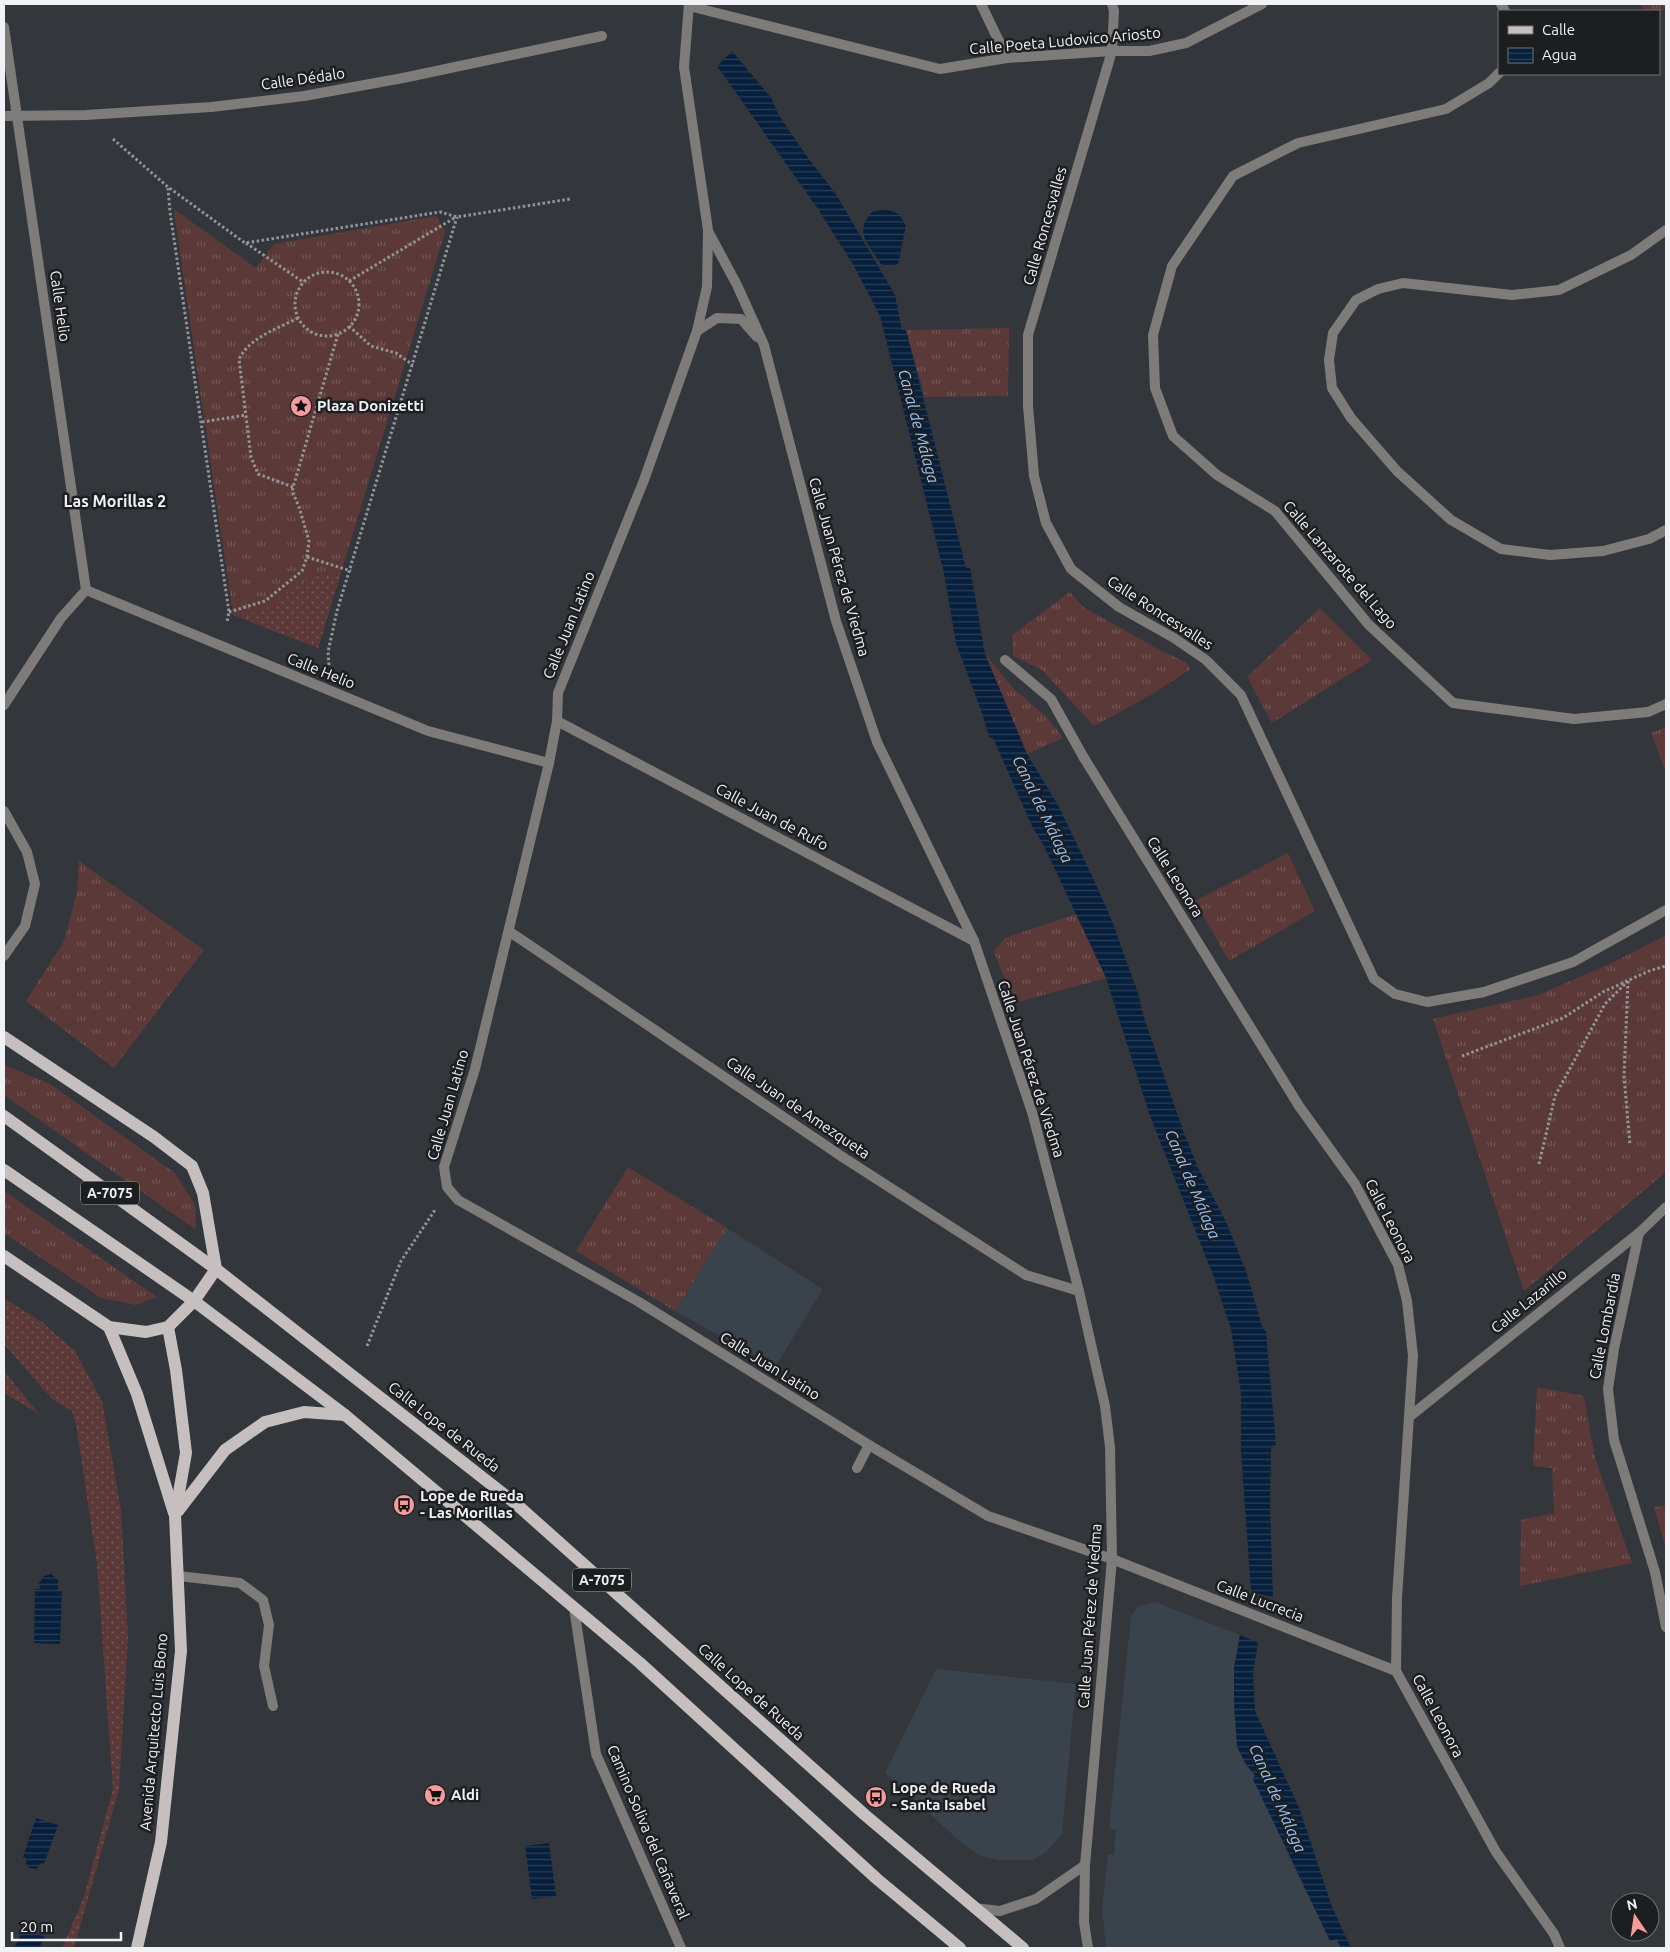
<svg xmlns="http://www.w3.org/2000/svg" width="1670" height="1952" viewBox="0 0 1670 1952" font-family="Ubuntu,sans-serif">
  <defs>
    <pattern id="grass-tufts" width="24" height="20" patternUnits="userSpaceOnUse" patternTransform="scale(1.25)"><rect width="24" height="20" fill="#5c3939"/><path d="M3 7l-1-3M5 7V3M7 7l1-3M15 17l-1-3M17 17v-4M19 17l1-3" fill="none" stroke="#745656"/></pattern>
    <pattern id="garden-dots" width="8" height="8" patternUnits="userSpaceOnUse" patternTransform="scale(1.25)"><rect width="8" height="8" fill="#5c3939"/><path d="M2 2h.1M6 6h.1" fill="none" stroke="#745656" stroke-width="1.8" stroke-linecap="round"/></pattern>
    <pattern id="water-rules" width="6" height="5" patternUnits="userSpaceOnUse" patternTransform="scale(1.25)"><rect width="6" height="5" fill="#061f3c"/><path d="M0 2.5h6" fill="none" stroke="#2b4059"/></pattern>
  </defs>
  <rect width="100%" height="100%" fill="#33363b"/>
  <!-- built -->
  <g fill="#3a424b">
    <polygon points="727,1228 823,1289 775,1367 675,1311"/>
    <polygon points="1155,1602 1240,1635 1234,1668 1234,1704 1237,1747 1247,1766 1255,1775 1253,1779 1330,1940 1336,1939 1341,1948 1106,1948 1102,1908 1108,1855 1114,1855 1115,1842 1116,1830 1109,1828 1131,1616 1139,1606"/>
    <polygon points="936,1669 1076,1684 1062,1834 1046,1852 1033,1860 997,1860 979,1855 957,1839 885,1773"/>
  </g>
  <!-- grass -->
  <g fill="url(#grass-tufts)">
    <polygon points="1641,4 1666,4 1666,9 1659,12 1644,11"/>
    <polygon points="175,210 256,268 274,244 436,216 445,232 318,648 233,615 174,212"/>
    <polygon points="1009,328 1008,396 925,397 906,330"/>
    <polygon points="1070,592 1083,607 1158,649 1185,662 1191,669 1149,696 1094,726 1042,670 1013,656 1012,635"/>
    <polygon points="1320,608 1372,660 1272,723 1247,677"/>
    <polygon points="985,654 1014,689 1047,717 1063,738 1027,754"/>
    <polygon points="1666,727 1666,772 1651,733"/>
    <polygon points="1288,853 1315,911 1229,961 1195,901"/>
    <polygon points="79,861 204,950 114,1068 26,1001 64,941 77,892"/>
    <polygon points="1077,914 1106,978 1014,1003 994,951 1005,938"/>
    <polygon points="1666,935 1666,1172 1524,1291 1433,1019 1538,995 1612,963"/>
    <polygon points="4,1065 50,1084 175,1173 195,1205 196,1230 4,1095"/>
    <polygon points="628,1167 727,1228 675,1311 576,1251"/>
    <polygon points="4,1191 157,1297 136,1305 101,1298 4,1233"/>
    <polygon points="1537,1387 1584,1396 1595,1458 1632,1563 1520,1586 1521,1520 1554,1513 1552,1468 1533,1466"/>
    <polygon points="1666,1506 1666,1549 1654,1507"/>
  </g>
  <!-- garden -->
  <g fill="url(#garden-dots)">
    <polygon points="320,576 340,576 318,648 240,617 270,607 284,597 293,588 306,580"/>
    <polygon points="4,1298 42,1322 75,1351 102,1401 121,1510 128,1638 119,1789 74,1948 62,1948 84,1897 113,1789 97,1564 76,1424 72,1411 52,1399 4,1344"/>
    <polygon points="4,1371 39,1414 4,1393"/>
  </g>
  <!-- water -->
  <g fill="url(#water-rules)">
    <polygon points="732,51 772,99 778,114 806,155 837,196 895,295 902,330 906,330 966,568 970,568 985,654 1027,754 1059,807 1094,880 1112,921 1138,993 1143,1015 1184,1133 1198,1168 1226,1222 1246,1271 1262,1326 1266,1332 1276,1445 1271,1446 1270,1505 1273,1598 1251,1591 1241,1451 1241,1393 1231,1329 1213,1275 1150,1116 1106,978 1044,846 1032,826 993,738 989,737 982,713 956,643 944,573 880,316 854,266 818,209 717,66"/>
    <path d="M885 209 899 214 906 226 898 264 890 266 881 264C869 245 853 233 872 212Z"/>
    <polygon points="51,1574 58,1580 58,1590 62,1590 60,1644 34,1643 35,1589 40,1589 39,1583 44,1576"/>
    <polygon points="1240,1635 1258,1643 1253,1673 1255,1711 1300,1810 1332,1907 1351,1948 1341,1948 1337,1939 1330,1941 1253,1779 1255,1775 1247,1766 1237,1747 1234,1704 1234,1668"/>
    <polygon points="36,1818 58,1825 44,1864 41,1863 36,1869 30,1868 26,1865 26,1858 23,1857"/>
    <polygon points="549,1843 556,1896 532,1899 525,1846"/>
    <polygon points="24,1928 45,1937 39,1948 14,1948"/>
  </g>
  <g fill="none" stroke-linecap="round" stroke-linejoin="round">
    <!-- path -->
    <g stroke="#929599" stroke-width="3" stroke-dasharray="2.5 2.5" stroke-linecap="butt">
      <polyline points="113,139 168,187 245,243 440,212 457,217 570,199"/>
      <polyline points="168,188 170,212 229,612 227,622"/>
      <polyline points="246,243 303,282"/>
      <circle cx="327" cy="304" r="32"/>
      <polyline points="349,281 456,217"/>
      <polyline points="349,326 371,346 396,353 413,365"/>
      <polyline points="202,422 246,415"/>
      <path d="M293 487 258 474 251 457 239 359C250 337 277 329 298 318"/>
      <polyline points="307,557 351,571"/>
      <polyline points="229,612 265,601 302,571 307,557 309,541 299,507 292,491 338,334"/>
      <polyline points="329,665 328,652 337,611 457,217"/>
      <polyline points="1628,981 1624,1076 1630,1145"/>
      <polyline points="1462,1056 1563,1018 1603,992 1649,971 1666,966"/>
      <polyline points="1539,1164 1555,1096 1605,1004 1626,983"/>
      <polyline points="367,1346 401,1261 435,1210"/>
    </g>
    <!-- service -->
    <g stroke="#7e7b7b" stroke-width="10">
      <polyline points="1005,660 1051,699 1084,758"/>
      <polyline points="857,1468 869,1445"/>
      <polyline points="178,1576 240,1583 263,1600 269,1625 264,1666 273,1706"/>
    </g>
    <!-- pedestrian -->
    <polyline stroke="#7e7b7b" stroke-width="10" points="4,116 86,115 211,107 304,96 403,78 602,36"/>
    <!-- minor -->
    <g stroke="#7e7b7b" stroke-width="10">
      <polyline points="689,4 684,67 708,230 707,287 697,331 644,480 558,693 557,721 549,763 475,1069 444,1167 447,1187 458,1200 639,1302 869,1445 988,1516 1112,1559 1396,1671"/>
      <polyline points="981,4 1007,58"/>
      <polyline points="1112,4 1114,11 1112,51 1028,335 1028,406 1034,476 1046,523 1071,569 1119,607 1174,638 1206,660 1241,695 1374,979 1395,994 1427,1002 1484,992 1573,962 1666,910"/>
      <polyline points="1501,4 1505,11"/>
      <polyline points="689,6 940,69 1007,58 1112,51 1149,51 1186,43 1262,4"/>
      <polyline points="4,27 86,590 61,618 4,705"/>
      <polyline points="1499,73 1489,83 1446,109 1298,143 1233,176 1172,266 1153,335 1155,388 1173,436 1217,475 1275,511 1369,625 1453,703 1574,719 1648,712 1666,704"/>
      <polyline points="1666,230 1631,255 1559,290 1512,295 1403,283 1378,289 1356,300 1333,333 1329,360 1332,388 1351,418 1397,471 1451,520 1501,549 1550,555 1603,551 1649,539 1666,530"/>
      <polyline points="708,231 737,285 764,345 836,621 877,742 974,941 1032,1112 1079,1291 1105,1406 1110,1447 1112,1559 1085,1865 1084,1922 1088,1948"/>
      <polyline points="697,331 717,318 741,319 757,337"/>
      <polyline points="86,590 428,731 549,763"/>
      <polyline points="557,721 974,941"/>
      <polyline points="1084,758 1299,1106 1355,1184 1398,1265 1407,1301 1413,1356 1397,1598 1396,1671 1496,1852 1554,1934 1560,1948"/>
      <polyline points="4,811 27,852 35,884 25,926 4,956"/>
      <polyline points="510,932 844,1158 1026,1275 1079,1291"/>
      <polyline points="1639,1233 1614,1349 1608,1389 1614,1440 1655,1572 1666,1627"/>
      <polyline points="1409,1417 1639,1233 1666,1207"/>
      <polyline points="574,1608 596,1754 681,1948"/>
      <polyline points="974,1908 1000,1911 1036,1899 1085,1865"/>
    </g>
    <!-- primary -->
    <g stroke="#c6bfbf" stroke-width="12">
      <polyline points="4,1037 154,1137 192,1166 203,1193 216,1269 194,1301 168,1327 146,1332 109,1327 4,1256"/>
      <polyline points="4,1116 216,1269 515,1503 865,1815 1023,1948"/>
      <polyline points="4,1170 194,1301 345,1415 640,1663 877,1879 960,1948"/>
      <polyline points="109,1327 137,1394 174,1513"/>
      <polyline points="178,1511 225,1450 265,1422 304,1412 345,1415"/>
      <polyline points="137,1948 161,1842 181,1651 175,1515 186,1453 176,1370 168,1327"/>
    </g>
  </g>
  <!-- icons -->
  <defs>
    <g id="sight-disc" transform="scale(1.125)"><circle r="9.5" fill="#f59b9b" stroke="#1c1e20"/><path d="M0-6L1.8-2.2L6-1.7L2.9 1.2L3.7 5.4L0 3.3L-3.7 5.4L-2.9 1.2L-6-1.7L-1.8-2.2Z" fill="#111"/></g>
    <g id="bus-disc" transform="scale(1.125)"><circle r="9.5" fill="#f59b9b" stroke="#1c1e20"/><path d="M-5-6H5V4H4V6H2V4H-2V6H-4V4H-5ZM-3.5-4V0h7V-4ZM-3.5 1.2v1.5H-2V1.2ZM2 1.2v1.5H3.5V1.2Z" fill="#111"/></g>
    <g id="supermarket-disc" transform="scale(1.125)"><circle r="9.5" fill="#f59b9b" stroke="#1c1e20"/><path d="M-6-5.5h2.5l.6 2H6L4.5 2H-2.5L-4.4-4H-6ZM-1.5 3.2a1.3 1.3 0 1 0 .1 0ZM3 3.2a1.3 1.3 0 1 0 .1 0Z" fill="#111"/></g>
  </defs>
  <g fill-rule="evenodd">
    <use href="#sight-disc" x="301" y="406"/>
    <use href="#bus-disc" x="404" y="1505"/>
    <use href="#supermarket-disc" x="435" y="1795"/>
    <use href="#bus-disc" x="876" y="1797"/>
  </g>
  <g text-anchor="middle" stroke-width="5" stroke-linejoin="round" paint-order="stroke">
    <!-- shield labels -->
    <g fill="#1c1e20" stroke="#b0b2b5" stroke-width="1">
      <rect x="81" y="1181.5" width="58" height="23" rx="4"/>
      <rect x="573" y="1568.5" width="58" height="23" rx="4"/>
    </g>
    <g font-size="14" font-weight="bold" fill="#f0f2f5">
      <text x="110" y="1198">A-7075</text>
      <text x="602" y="1585">A-7075</text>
    </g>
    <!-- street labels -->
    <g font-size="15" fill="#f0f2f5" stroke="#1c1e20">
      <text transform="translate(1065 41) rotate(-5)" y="5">Calle Poeta Ludovico Ariosto</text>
      <text transform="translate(303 79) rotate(-8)" y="5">Calle Dédalo</text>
      <text transform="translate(1045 226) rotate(-74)" y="5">Calle Roncesvalles</text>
      <text transform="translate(60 306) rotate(82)" y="5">Calle Helio</text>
      <text transform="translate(1340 565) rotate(49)" y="5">Calle Lanzarote del Lago</text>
      <text transform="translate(839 567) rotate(74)" y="5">Calle Juan Pérez de Viedma</text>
      <text transform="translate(1160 613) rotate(33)" y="5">Calle Roncesvalles</text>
      <text transform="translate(569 625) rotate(-68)" y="5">Calle Juan Latino</text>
      <text transform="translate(321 671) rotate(22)" y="5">Calle Helio</text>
      <text transform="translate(772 817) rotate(28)" y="5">Calle Juan de Rufo</text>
      <text transform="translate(1175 877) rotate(58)" y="5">Calle Leonora</text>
      <text transform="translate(1031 1069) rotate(72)" y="5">Calle Juan Pérez de Viedma</text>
      <text transform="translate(448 1105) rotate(-74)" y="5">Calle Juan Latino</text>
      <text transform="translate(798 1108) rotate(34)" y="5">Calle Juan de Amezqueta</text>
      <text transform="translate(1390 1221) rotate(63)" y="5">Calle Leonora</text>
      <text transform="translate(1529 1301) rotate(-39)" y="5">Calle Lazarillo</text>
      <text transform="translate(1605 1326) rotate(-79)" y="5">Calle Lombardía</text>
      <text transform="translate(770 1366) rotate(32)" y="5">Calle Juan Latino</text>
      <text transform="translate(444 1427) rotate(38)" y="5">Calle Lope de Rueda</text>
      <text transform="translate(1260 1601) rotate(21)" y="5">Calle Lucrecia</text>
      <text transform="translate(1090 1616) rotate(-86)" y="5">Calle Juan Pérez de Viedma</text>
      <text transform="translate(751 1692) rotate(42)" y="5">Calle Lope de Rueda</text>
      <text transform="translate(1438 1716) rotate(62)" y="5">Calle Leonora</text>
      <text transform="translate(154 1732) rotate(-85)" y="5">Avenida Arquitecto Luis Bono</text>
      <text transform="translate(648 1832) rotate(67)" y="5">Camino Soliva del Cañaveral</text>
    </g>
    <!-- poi labels -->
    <g font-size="15" font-weight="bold" fill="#f0f2f5" stroke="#1c1e20" text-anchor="start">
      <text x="317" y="411">Plaza Donizetti</text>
      <text x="420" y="1501">Lope de Rueda<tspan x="420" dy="17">- Las Morillas</tspan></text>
      <text x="892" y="1793">Lope de Rueda<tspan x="892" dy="17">- Santa Isabel</tspan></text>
      <text x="451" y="1800">Aldi</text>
    </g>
    <!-- water labels -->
    <g font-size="16" font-style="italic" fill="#96c3fb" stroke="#1c1e20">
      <text transform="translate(919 426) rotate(75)" y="6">Canal de Málaga</text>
      <text transform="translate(1043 809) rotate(64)" y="6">Canal de Málaga</text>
      <text transform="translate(1193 1184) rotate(67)" y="6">Canal de Málaga</text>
      <text transform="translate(1278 1798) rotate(66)" y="6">Canal de Málaga</text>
    </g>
    <!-- neighbourhood labels -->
    <g font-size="16" font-weight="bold" fill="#f0f2f5" stroke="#1c1e20">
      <text x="115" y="507">Las Morillas 2</text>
    </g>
  </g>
  <!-- border -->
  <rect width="1670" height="1952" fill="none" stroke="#f0f2f5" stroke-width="10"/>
  <!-- legend -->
  <rect x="1498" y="10" width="162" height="65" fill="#1c1e20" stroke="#717375"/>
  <rect x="1508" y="26" width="25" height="8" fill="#c6bfbf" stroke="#717375"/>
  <text x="1542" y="35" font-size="15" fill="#f0f2f5">Calle</text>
  <rect x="1508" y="48" width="25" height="15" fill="url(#water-rules)" stroke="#717375"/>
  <text x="1542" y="60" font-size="15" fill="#f0f2f5">Agua</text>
  <!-- north arrow -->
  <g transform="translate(1635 1917) rotate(347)"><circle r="24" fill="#1c1e20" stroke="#717375"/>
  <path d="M0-4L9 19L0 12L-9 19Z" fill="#f59b9b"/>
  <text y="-8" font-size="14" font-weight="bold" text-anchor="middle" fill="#f0f2f5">N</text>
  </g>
  <!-- scale -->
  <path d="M12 1932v8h109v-8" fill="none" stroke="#f0f2f5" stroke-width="2.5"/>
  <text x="20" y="1932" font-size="15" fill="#f0f2f5" stroke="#1c1e20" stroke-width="4" paint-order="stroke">20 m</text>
</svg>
